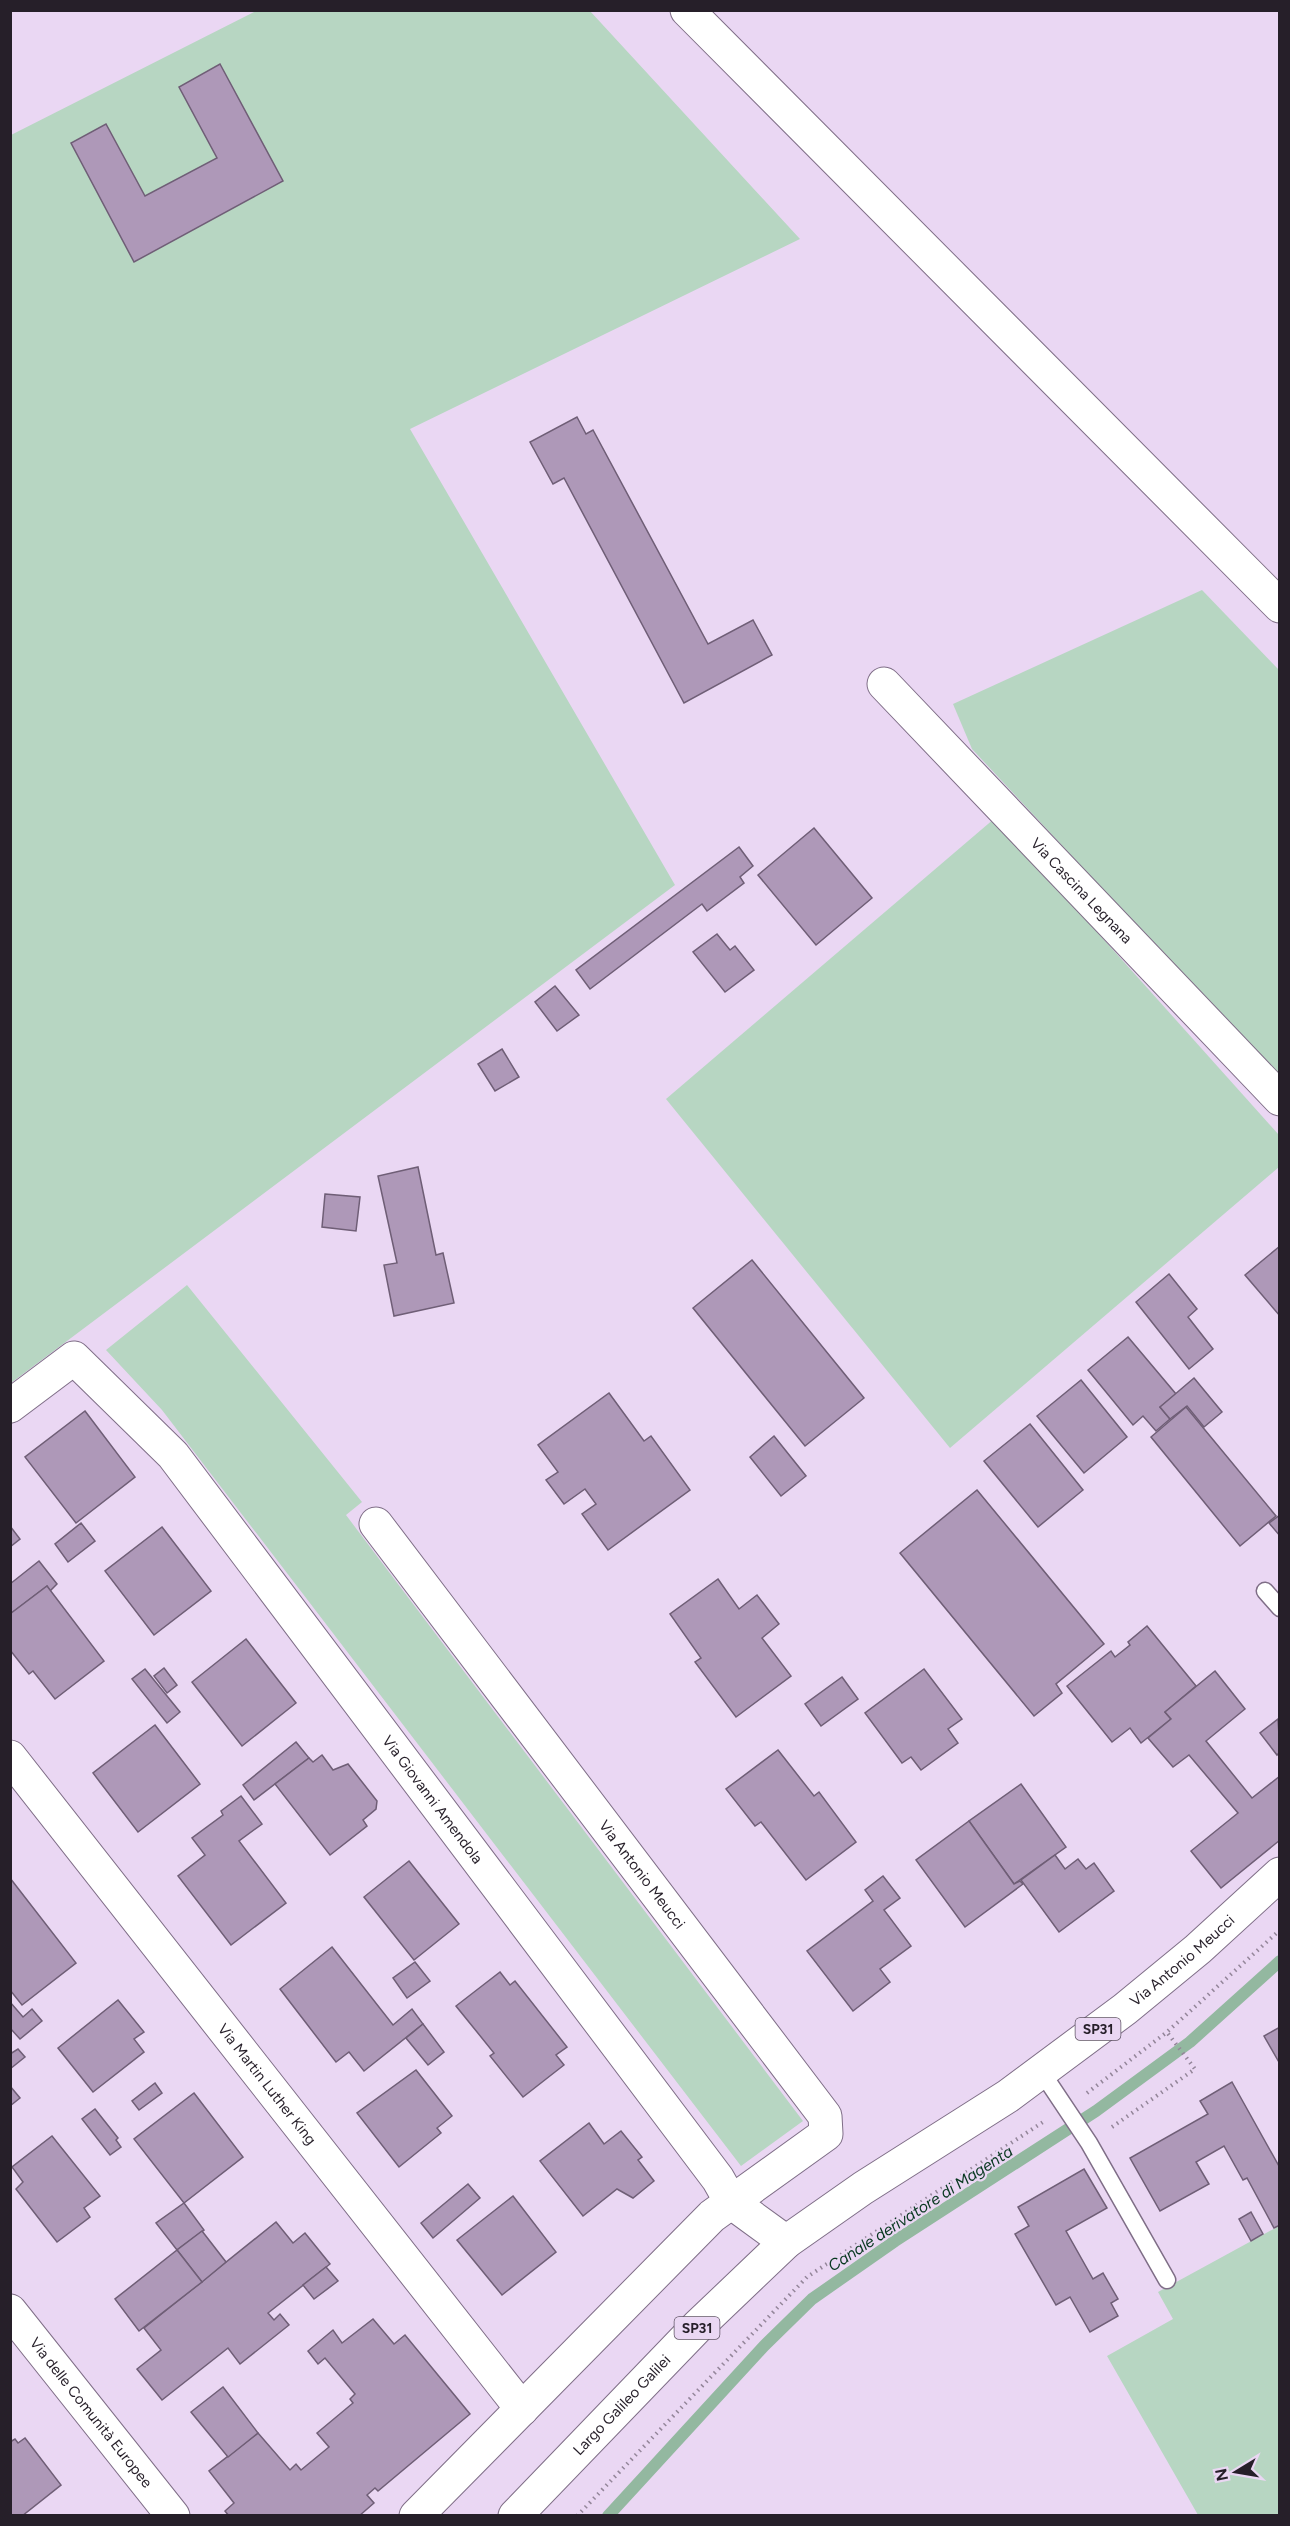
<svg xmlns="http://www.w3.org/2000/svg" width="1290" height="2526" viewBox="0 0 1290 2526" font-family="Figtree,sans-serif">
  <rect width="100%" height="100%" fill="#ead7f3"/>
  <!-- green -->
  <g fill="#b7d6c2">
    <polygon points="256,11 590,11 800,239 410,429 675,885 11,1383 11,135"/>
    <polygon points="1202,590 1279,670 1279,1078 972,749 953,704"/>
    <polygon points="995,818 1279,1135 1279,1167 950,1448 666,1099"/>
    <polygon points="187,1285 362,1502 346,1515 803,2121 741,2166 162,1410 106,1350"/>
    <polygon points="1279,2226 1279,2515 1198,2515 1107,2356 1173,2319 1158,2292"/>
  </g>
  <g fill="none" stroke-linecap="round" stroke-linejoin="round">
    <!-- stream -->
    <polyline stroke="#93b8a0" stroke-width="12" points="608,2516 764,2346 812,2299 895,2241 1096,2111 1190,2042 1280,1961"/>
  </g>
  <!-- building -->
  <g fill="#ae98b8" stroke="#6f5e76" stroke-width="1.5">
    <polygon points="220,64 283,181 134,262 71,143 106,124 145,196 217,158 179,87"/>
    <polygon points="577,417 586,434 593,430 708,644 753,620 772,655 684,703 564,478 553,484 530,442"/>
    <polygon points="814,828 872,898 816,945 758,875"/>
    <polygon points="739,847 753,866 740,877 744,883 707,911 702,904 590,989 576,970"/>
    <polygon points="717,934 730,950 735,946 754,970 725,992 693,952"/>
    <polygon points="555,986 579,1015 557,1031 535,1002"/>
    <polygon points="502,1049 519,1077 495,1091 478,1064"/>
    <polygon points="418,1167 436,1255 443,1253 454,1303 394,1316 384,1265 397,1263 378,1176"/>
    <polygon points="325,1194 360,1197 356,1231 322,1227"/>
    <polygon points="1280,1246 1280,1316 1245,1275"/>
    <polygon points="752,1260 864,1398 805,1446 693,1308"/>
    <polygon points="1169,1274 1197,1309 1188,1317 1213,1349 1189,1369 1136,1302"/>
    <polygon points="1128,1337 1176,1394 1160,1407 1170,1419 1156,1431 1143,1416 1133,1425 1088,1370"/>
    <polygon points="1194,1378 1222,1412 1204,1427 1187,1406 1170,1419 1160,1407"/>
    <polygon points="1081,1380 1127,1437 1084,1473 1037,1416"/>
    <polygon points="609,1393 644,1441 651,1436 690,1490 608,1550 582,1514 596,1504 585,1489 564,1504 546,1480 558,1472 538,1445"/>
    <polygon points="1186,1407 1276,1516 1240,1546 1151,1437"/>
    <polygon points="85,1411 135,1477 76,1523 25,1457"/>
    <polygon points="1030,1424 1083,1490 1038,1527 984,1461"/>
    <polygon points="774,1436 806,1476 781,1496 750,1457"/>
    <polygon points="977,1490 1104,1644 1056,1684 1062,1693 1034,1716 900,1553"/>
    <polygon points="1280,1515 1280,1536 1269,1523"/>
    <polygon points="81,1523 95,1541 68,1562 55,1544"/>
    <polygon points="10,1526 20,1539 10,1547"/>
    <polygon points="162,1527 211,1591 154,1635 105,1571"/>
    <polygon points="39,1561 57,1584 50,1591 47,1586 10,1614 10,1584"/>
    <polygon points="718,1579 739,1609 757,1595 779,1624 762,1638 791,1676 736,1717 695,1662 701,1658 670,1614"/>
    <polygon points="47,1586 104,1661 55,1699 33,1671 29,1674 10,1650 10,1614"/>
    <polygon points="1147,1626 1196,1686 1165,1712 1171,1719 1141,1743 1130,1728 1112,1742 1067,1686 1111,1651 1115,1657 1130,1645 1128,1642"/>
    <polygon points="246,1639 296,1703 242,1746 192,1682"/>
    <polygon points="164,1668 177,1685 167,1693 154,1676"/>
    <polygon points="145,1669 180,1712 167,1723 132,1679"/>
    <polygon points="924,1669 962,1719 948,1729 958,1743 921,1770 911,1757 902,1763 865,1713"/>
    <polygon points="1215,1671 1245,1709 1206,1741 1252,1798 1280,1776 1280,1840 1221,1888 1191,1851 1238,1813 1189,1755 1173,1767 1148,1738 1171,1719 1165,1712"/>
    <polygon points="842,1677 858,1699 821,1726 805,1704"/>
    <polygon points="1278,1719 1280,1752 1277,1755 1260,1733"/>
    <polygon points="155,1725 200,1784 138,1832 93,1773"/>
    <polygon points="296,1742 309,1758 254,1800 243,1785"/>
    <polygon points="778,1750 814,1796 819,1792 856,1842 806,1880 761,1822 755,1826 726,1789"/>
    <polygon points="322,1755 333,1770 348,1764 377,1801 376,1809 363,1820 367,1826 330,1855 275,1784 309,1758 313,1762"/>
    <polygon points="1021,1784 1066,1847 1014,1884 969,1821"/>
    <polygon points="241,1796 262,1824 239,1841 286,1903 231,1945 178,1876 205,1855 192,1838 223,1815 221,1811"/>
    <polygon points="969,1821 1014,1884 1020,1881 1023,1884 965,1927 916,1860"/>
    <polygon points="1055,1855 1065,1869 1078,1859 1086,1869 1094,1863 1114,1891 1059,1932 1021,1880"/>
    <polygon points="409,1861 459,1924 414,1960 364,1897"/>
    <polygon points="883,1876 900,1898 884,1910 911,1946 880,1969 890,1982 853,2011 807,1951 873,1901 865,1890"/>
    <polygon points="10,1878 76,1963 22,2005 10,1990"/>
    <polygon points="332,1947 393,2025 412,2009 423,2024 364,2071 349,2052 336,2062 280,1989"/>
    <polygon points="415,1962 430,1981 407,1998 393,1978"/>
    <polygon points="500,1972 510,1985 515,1981 567,2047 556,2055 564,2065 523,2097 490,2056 494,2053 456,2006"/>
    <polygon points="118,2000 144,2032 134,2039 144,2052 93,2092 58,2048"/>
    <polygon points="10,2002 23,2017 32,2009 42,2021 20,2039 10,2028"/>
    <polygon points="423,2024 444,2052 428,2065 406,2038"/>
    <polygon points="1280,2027 1280,2064 1264,2036"/>
    <polygon points="18,2049 25,2057 10,2069 10,2054"/>
    <polygon points="416,2070 452,2116 437,2128 441,2133 399,2167 357,2113"/>
    <polygon points="1232,2082 1280,2168 1280,2225 1274,2228 1247,2178 1243,2180 1224,2146 1196,2162 1209,2184 1160,2211 1130,2158 1208,2114 1200,2101"/>
    <polygon points="155,2083 162,2093 139,2110 132,2101"/>
    <polygon points="10,2086 20,2098 10,2106"/>
    <polygon points="194,2093 243,2157 184,2203 134,2139"/>
    <polygon points="95,2109 118,2138 116,2140 121,2147 110,2155 82,2119"/>
    <polygon points="589,2123 604,2144 621,2131 642,2157 638,2160 654,2181 633,2198 617,2189 583,2216 540,2161"/>
    <polygon points="52,2136 100,2196 84,2208 90,2217 57,2242 16,2189 23,2182 12,2167"/>
    <polygon points="1084,2169 1107,2208 1066,2231 1093,2279 1103,2273 1118,2299 1111,2303 1118,2316 1090,2332 1070,2297 1056,2305 1015,2234 1029,2226 1018,2207"/>
    <polygon points="468,2184 480,2198 433,2238 421,2223"/>
    <polygon points="513,2196 556,2252 502,2295 457,2240"/>
    <polygon points="184,2203 204,2230 177,2250 156,2223"/>
    <polygon points="1251,2212 1263,2234 1251,2241 1239,2219"/>
    <polygon points="276,2222 293,2243 305,2233 330,2264 268,2313 274,2320 280,2314 289,2325 240,2364 228,2348 162,2400 137,2369 161,2350 144,2328"/>
    <polygon points="202,2231 226,2262 202,2282 177,2250"/>
    <polygon points="177,2250 202,2282 139,2331 115,2299"/>
    <polygon points="326,2267 338,2281 314,2299 303,2285"/>
    <polygon points="373,2319 394,2344 405,2335 470,2414 378,2491 375,2488 367,2495 374,2503 359,2516 229,2516 225,2511 234,2503 209,2471 258,2433 290,2470 296,2464 301,2470 329,2447 317,2433 353,2403 350,2399 355,2394 325,2358 318,2364 308,2351 333,2330 342,2343"/>
    <polygon points="223,2387 258,2433 228,2457 191,2412"/>
    <polygon points="25,2438 61,2485 22,2516 10,2516 10,2442 15,2439 18,2443"/>
  </g>
  <g fill="none" stroke-linecap="round" stroke-linejoin="round">
    <!-- lane casing -->
    <g stroke="#7f6e87" stroke-width="19">
      <g id="lane">
        <polyline points="1265,1591 1280,1608"/>
        <polyline points="1041,2071 1089,2143 1167,2280"/>
      </g>
    </g>
    <!-- street casing -->
    <g stroke="#7f6e87" stroke-width="35">
      <g id="street">
        <path id="s1" d="M884 684 1280 1099"/>
        <path id="s2" d="M10 1406 74 1358 173 1455 718 2179 731 2202 786 2242"/>
        <path id="s3" d="M376 1524 825 2116 826 2134 712 2216 416 2516"/>
        <path id="s4" d="M10 1757 522 2409"/>
        <path id="s5" d="M10 2311 173 2516"/>
      </g>
    </g>
    <!-- secondary casing -->
    <g stroke="#7f6e87" stroke-width="35">
      <polyline id="secondary" points="687,10 1280,606"/>
    </g>
    <!-- primary casing -->
    <g stroke="#7f6e87" stroke-width="35">
      <g id="primary">
        <path id="s6" d="M515 2516 698 2326 786 2242 863 2188 1008 2096 1125 2009 1198 1949 1280 1874"/>
      </g>
    </g>
    <!-- path -->
    <g stroke="#94869a" stroke-width="4" stroke-dasharray="1.5 4.5" stroke-linecap="butt">
      <polyline points="1087,2093 1167,2032 1280,1930"/>
      <polyline points="1112,2127 1195,2069 1166,2031"/>
      <polyline points="577,2516 807,2277 1043,2122"/>
    </g>
    <!-- lane -->
    <use href="#lane" stroke="#fff" stroke-width="16"/>
    <!-- street -->
    <use href="#street" stroke="#fff" stroke-width="33"/>
    <!-- secondary -->
    <use href="#secondary" stroke="#fff" stroke-width="33"/>
    <!-- primary -->
    <use href="#primary" stroke="#fff" stroke-width="33"/>
  </g>
  <g text-anchor="middle" stroke-width="4.5" stroke-linejoin="round" paint-order="stroke">
    <!-- shield labels -->
    <g fill="#ead7f3" stroke="#615666" stroke-width="1.5">
      <rect x="1075.5" y="2018" width="45" height="22" rx="4.5"/>
      <rect x="674.5" y="2317" width="45" height="22" rx="4.5"/>
    </g>
    <g font-size="14" font-weight="bold" fill="#261f29">
      <text x="1098" y="2034">SP31</text>
      <text x="697" y="2333">SP31</text>
    </g>
    <!-- street labels -->
    <g font-size="15" fill="#261f29" stroke="#ead7f3">
      <text dy="5" stroke="none"><textPath href="#s1" startOffset="286">Via Cascina Legnana</textPath></text>
      <text dy="5" stroke="none"><textPath href="#s2" startOffset="650">Via Giovanni Amendola</textPath></text>
      <text dy="5" stroke="none"><textPath href="#s3" startOffset="440">Via Antonio Meucci</textPath></text>
      <text dy="5" stroke="none"><textPath href="#s6" startOffset="872">Via Antonio Meucci</textPath></text>
      <text dy="5" stroke="none"><textPath href="#s4" startOffset="416">Via Martin Luther King</textPath></text>
      <text dy="5" stroke="none"><textPath href="#s6" startOffset="154">Largo Galileo Galilei</textPath></text>
      <text dy="5" stroke="none"><textPath href="#s5" startOffset="130">Via delle Comunità Europee</textPath></text>
    </g>
    <!-- water labels -->
    <g font-size="16" font-style="italic" fill="#07371f" stroke="#ead7f3">
      <text transform="translate(920 2208) rotate(-33)" y="6">Canale derivatore di Magenta</text>
    </g>
  </g>
  <!-- border -->
  <rect width="1290" height="2526" fill="none" stroke="#261f29" stroke-width="24"/>
  <!-- north arrow -->
  <g transform="translate(1236 2472) rotate(259)" stroke="#ead7f3" stroke-width="4.5" paint-order="stroke">
  <path d="M0-4.5L10 22L0 15L-10 22Z" fill="#261f29"/>
  <text y="-9" font-size="16" font-weight="bold" text-anchor="middle" fill="#261f29">N</text>
  </g>
</svg>
